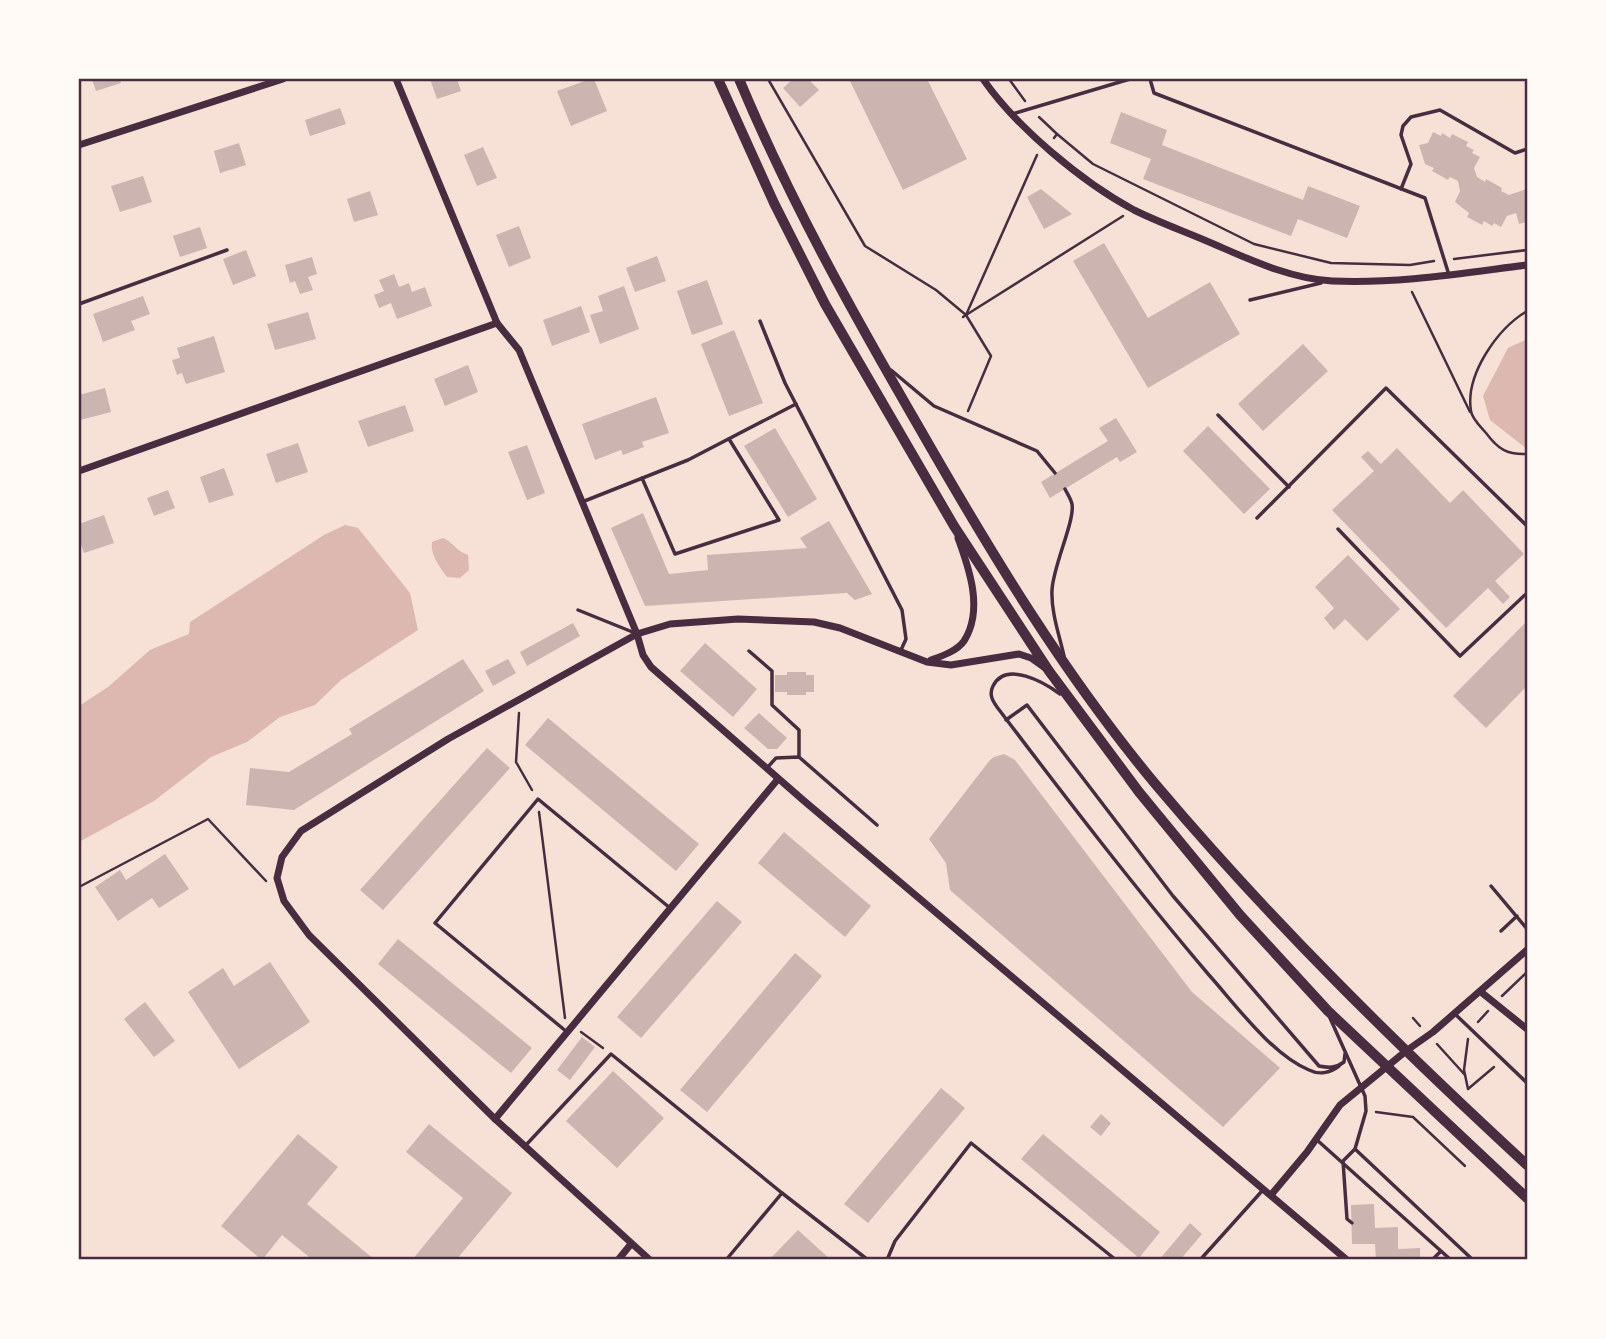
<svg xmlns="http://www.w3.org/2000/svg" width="1606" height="1339" viewBox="0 0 1606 1339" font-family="'Playfair Display',serif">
  <rect width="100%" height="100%" fill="#f7e1d7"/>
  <!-- water -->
  <g fill="#dcb8b0">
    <polygon points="1527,339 1527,449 1490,420 1483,396 1508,348"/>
    <polygon points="345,525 358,528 410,593 418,630 341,680 315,705 280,717 247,742 211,757 154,801 79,842 79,706 108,687 150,650 189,634 190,622 324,535"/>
    <path d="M443 538C453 542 456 551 468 555L469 570 460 578 447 577C440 567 430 555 432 542Z"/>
  </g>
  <!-- building -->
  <g fill="#ccb4b1">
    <polygon points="92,79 120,79 121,83 96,91"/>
    <polygon points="430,79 457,79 461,91 437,99"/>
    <polygon points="590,79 594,79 607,111 571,126 557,91"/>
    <polygon points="793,79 808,79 819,90 800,107 783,88"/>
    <polygon points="849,79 927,79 967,159 903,190"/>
    <polygon points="340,108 346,124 310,136 305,120"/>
    <polygon points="1121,112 1167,130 1162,145 1303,200 1308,186 1360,206 1347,238 1298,219 1291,236 1143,179 1151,159 1110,143"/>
    <polygon points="1433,132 1441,136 1442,133 1450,138 1452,134 1468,142 1466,146 1474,150 1472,153 1480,157 1474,168 1477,177 1485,182 1486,179 1502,188 1501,191 1509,195 1527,189 1527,222 1519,224 1516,213 1507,216 1501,227 1494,223 1492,226 1484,221 1482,225 1467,217 1469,213 1455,202 1460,191 1458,181 1450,177 1448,180 1432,171 1434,168 1425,164 1419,145 1428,143"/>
    <polygon points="239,143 246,165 220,173 214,151"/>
    <polygon points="483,147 497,178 477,186 464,155"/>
    <polygon points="143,176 152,202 120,212 111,186"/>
    <polygon points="1041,189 1072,214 1044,229 1027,197"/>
    <polygon points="370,191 378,215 354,222 347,199"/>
    <polygon points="519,226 531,258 509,267 496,235"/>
    <polygon points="200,227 207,248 180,257 173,236"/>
    <polygon points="1104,243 1148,318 1210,282 1240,334 1148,388 1073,261"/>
    <polygon points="246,250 256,276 233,285 223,259"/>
    <polygon points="657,256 666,281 635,292 626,268"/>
    <polygon points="312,257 317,274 308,277 313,290 300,294 295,281 290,283 285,265"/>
    <polygon points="394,274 399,287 409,283 412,292 425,287 432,306 397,319 391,303 379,308 374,295 384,291 379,280"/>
    <polygon points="707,280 723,324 692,335 677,291"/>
    <polygon points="624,286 639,329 600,344 590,315 603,311 598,296"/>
    <polygon points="143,296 150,314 131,321 135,330 103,342 93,314"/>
    <polygon points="581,306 590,332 552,346 543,320"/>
    <polygon points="308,312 316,339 275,350 267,324"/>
    <polygon points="734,330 763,403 729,416 701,344"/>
    <polygon points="214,336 225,372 186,384 182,373 177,375 172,360 180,358 177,348"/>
    <polygon points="1303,344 1328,371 1263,431 1238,404"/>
    <polygon points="468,365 478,392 445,406 434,379"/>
    <polygon points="105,388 111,412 80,420 79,395"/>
    <polygon points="656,397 669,433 642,442 644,447 623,455 621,450 595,460 582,424"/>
    <polygon points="405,405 414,431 368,447 358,421"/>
    <polygon points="1116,418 1137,452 1120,462 1117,457 1050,498 1041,482 1108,441 1099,428"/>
    <polygon points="1208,426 1270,489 1244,514 1183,451"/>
    <polygon points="775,428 817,499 788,517 744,446"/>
    <polygon points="298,443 308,472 276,483 266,454"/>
    <polygon points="527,445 545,493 527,500 508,452"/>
    <polygon points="1397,448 1450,503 1463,490 1524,554 1495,581 1510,597 1503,604 1488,588 1446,628 1332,510 1374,471 1361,457 1368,451 1381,464"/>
    <polygon points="224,468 234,495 209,503 200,477"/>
    <polygon points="168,490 175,508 154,516 147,498"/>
    <polygon points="643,513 669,574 708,570 707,555 807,548 800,538 829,521 872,594 855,600 847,593 645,606 611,528"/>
    <polygon points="104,515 114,543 84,553 79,538 79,524"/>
    <polygon points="1348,555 1400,609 1367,641 1345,619 1334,630 1324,618 1334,608 1315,587"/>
    <polygon points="1527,621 1527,686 1486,728 1453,696"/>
    <polygon points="573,623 580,636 527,666 520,652"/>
    <polygon points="705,643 757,689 733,717 680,671"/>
    <polygon points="463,659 484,691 294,810 246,805 250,768 289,772 352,734 349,729"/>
    <polygon points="508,659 516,673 493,686 485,671"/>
    <polygon points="787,672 806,672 806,675 814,675 814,692 806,692 806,695 787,695 787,692 775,692 775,675 787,675"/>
    <polygon points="759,713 787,738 777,749 768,749 744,728"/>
    <polygon points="548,718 699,844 676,871 525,745"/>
    <polygon points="487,748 510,768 383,910 360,890"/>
    <polygon points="1004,754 1015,760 1192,992 1280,1068 1223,1127 950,890 946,863 929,839 990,760 994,757"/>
    <polygon points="784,832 871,906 845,937 758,863"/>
    <polygon points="165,854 189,889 159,908 152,898 118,921 95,887 120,870 126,880"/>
    <polygon points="717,901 742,922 641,1038 617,1017"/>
    <polygon points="398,939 532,1048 511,1073 378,964"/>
    <polygon points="795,953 822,976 707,1112 680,1090"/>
    <polygon points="270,962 310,1022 239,1069 188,992 223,968 234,986"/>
    <polygon points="145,1002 175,1041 154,1057 124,1019"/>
    <polygon points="582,1037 595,1047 570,1080 557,1070"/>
    <polygon points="613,1071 664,1118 617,1168 566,1121"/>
    <polygon points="941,1088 965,1108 868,1223 844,1204"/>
    <polygon points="1101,1114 1111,1123 1101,1136 1090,1127"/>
    <polygon points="429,1124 512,1193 456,1260 412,1260 463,1198 406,1152"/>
    <polygon points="298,1134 338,1167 307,1204 375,1260 313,1260 282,1235 262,1260 221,1226"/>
    <polygon points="1043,1134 1160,1232 1139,1258 1021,1159"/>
    <polygon points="1374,1204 1375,1228 1398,1227 1398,1249 1420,1248 1420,1260 1376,1260 1375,1244 1352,1244 1351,1205"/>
    <polygon points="1190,1223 1202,1234 1180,1260 1159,1260"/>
    <polygon points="798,1230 831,1260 769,1260"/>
  </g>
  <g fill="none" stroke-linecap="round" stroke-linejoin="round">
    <!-- path -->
    <g stroke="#4a2c40" stroke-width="2.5">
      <polyline points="768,79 865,246 936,290 966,315"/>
      <polyline points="1009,79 1025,101"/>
      <polyline points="1039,117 1057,134"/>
      <polyline points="1054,138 1057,134 1093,164 1254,244 1331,263 1410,265 1434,261"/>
      <polyline points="1454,259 1527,250"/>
      <polyline points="1412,292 1470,412"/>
      <path d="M1527 311C1497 329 1465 375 1471 411 1472 419 1481 427 1486 433 1498 449 1507 455 1527 454"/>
      <polyline points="966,315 1037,155"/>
      <polyline points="966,315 1123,216"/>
      <polyline points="963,317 966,315 991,356 968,411"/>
      <polyline points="519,713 516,762 532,790"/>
      <polyline points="539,812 565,1018"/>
      <polyline points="79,887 208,819 266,881"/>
      <polyline points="1502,996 1527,972"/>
      <polyline points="1413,1018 1420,1026"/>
      <polyline points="1478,1022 1488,1011"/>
      <polyline points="581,1032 603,1048"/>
      <polyline points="1468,1039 1464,1070 1468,1089 1494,1067"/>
      <polyline points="1437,1044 1465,1075"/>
      <polyline points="1376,1112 1413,1117 1465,1166"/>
    </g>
    <!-- service -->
    <g stroke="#4a2c40" stroke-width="3.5">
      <polyline points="1150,79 1154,93 1425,198 1449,275"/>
      <polyline points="1012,114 1130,79"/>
      <polyline points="1401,189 1411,164 1401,135 1403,126 1411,117 1440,110 1515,153 1527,149"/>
      <polyline points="1250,300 1321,283"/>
      <polyline points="79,304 227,250"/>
      <polyline points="760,321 785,383 902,610 906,639 901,650"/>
      <polyline points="891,370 934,406 1037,451 1055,473"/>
      <polyline points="1218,415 1289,487"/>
      <polyline points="642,478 675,554 779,520 729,439"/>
      <polyline points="582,502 688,460 796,404"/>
      <polyline points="1257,518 1386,388 1527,526"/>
      <polyline points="1338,529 1460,656 1527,593"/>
      <polyline points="578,610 635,633"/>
      <polyline points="749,651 772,671 772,705 799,730 799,757"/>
      <path d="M1064 656C1059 634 1051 612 1052 590 1053 566 1075 521 1072 504 1071 499 1067 493 1065 489"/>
      <path d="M1060 694C1045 683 1006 660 993 686 989 694 992 700 997 707 1066 798 1135 888 1209 975 1235 1004 1272 1055 1309 1070 1319 1075 1330 1073 1339 1066"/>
      <path d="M1006 720 1027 705 1173 896 1319 1066C1329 1068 1336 1068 1344 1062L1345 1054"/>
      <polyline points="766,769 776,758 799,757 877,825"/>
      <polyline points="1491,886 1527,929"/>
      <polyline points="1501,931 1517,916"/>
      <polyline points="1455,1014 1527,1083"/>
      <polyline points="1330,1018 1365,1096 1366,1111 1355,1149 1473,1260"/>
      <polyline points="567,1032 435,923 538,799 670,908"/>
      <polyline points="1317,1140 1451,1260"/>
      <polyline points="526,1145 611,1054 782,1193"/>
      <polyline points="1352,1223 1347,1219 1343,1161 1355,1149"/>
      <polyline points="726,1260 782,1193 868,1260"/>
      <polyline points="887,1260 895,1241 971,1143 1116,1260"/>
      <polyline points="1200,1260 1262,1191"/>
      <polyline points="1432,1260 1440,1252"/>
    </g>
    <!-- minor -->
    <g stroke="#4a2c40" stroke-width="7">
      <polyline points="396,79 497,323 519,350 637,634 643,655 651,667 803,800 1347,1260"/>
      <path d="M983 79C1016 127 1082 182 1134 210 1160 223 1189 233 1216 245 1253 261 1292 279 1332 281 1398 284 1463 273 1527 265"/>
      <polyline points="79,145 283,79"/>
      <polyline points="79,471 497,323"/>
      <path d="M931 660C942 656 957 651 964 641 984 610 969 568 958 538"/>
      <polyline points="1481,992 1527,1029"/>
      <polyline points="495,1119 778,779"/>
      <polyline points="1271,1195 1307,1152 1340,1105 1406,1051 1433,1032 1527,950"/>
      <polyline points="618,1260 631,1244"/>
      <polyline points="650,1260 495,1119 309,935 284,901 277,878 282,857 301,831 448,739 637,634 670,624 738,619 814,622 840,628 927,662 951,665 1019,654 1031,658 1045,668"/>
    </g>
    <!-- primary -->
    <g stroke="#4a2c40" stroke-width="10">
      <polyline points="718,79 774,203 825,304 954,526 1049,671 1139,792 1240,915 1328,1011 1527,1198"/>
      <path d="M739 79C790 201 854 315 920 429 991 553 1065 676 1157 786 1271 921 1397 1045 1527 1165"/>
    </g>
  </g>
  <!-- border -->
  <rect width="1606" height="1339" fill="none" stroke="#fffaf5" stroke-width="161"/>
  <rect x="80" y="80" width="1446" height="1178" fill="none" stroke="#4a2c40" stroke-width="2.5"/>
</svg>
